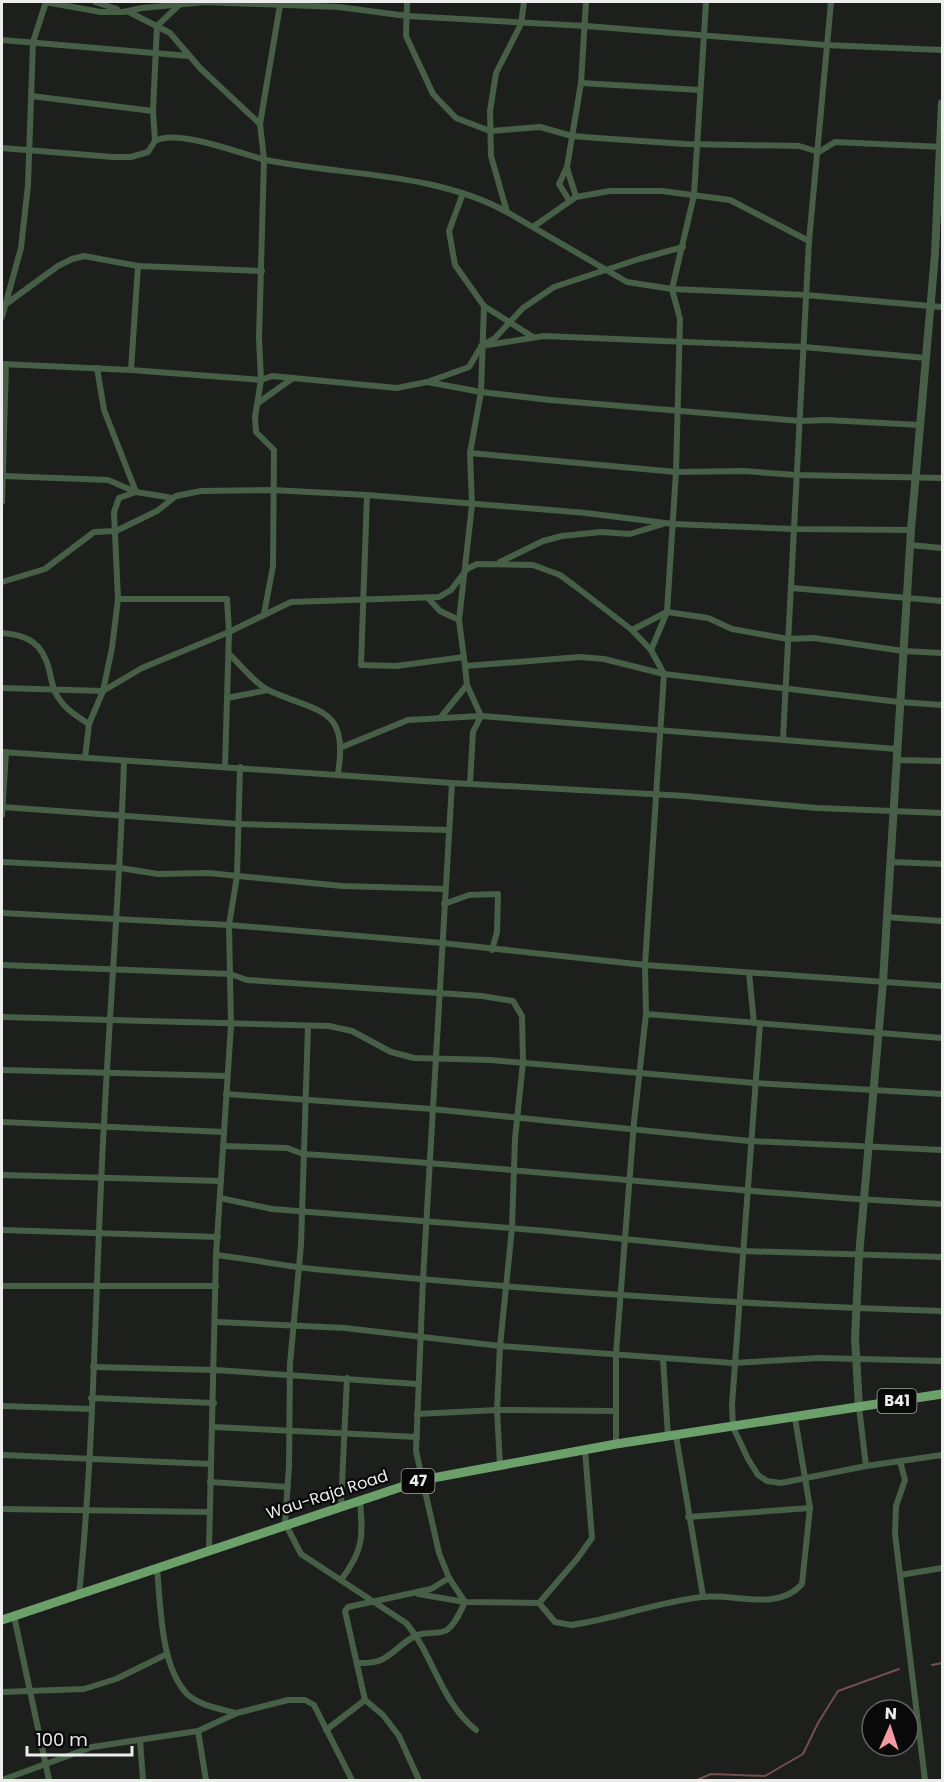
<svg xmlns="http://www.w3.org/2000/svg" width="944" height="1782" viewBox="0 0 944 1782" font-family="Poppins,sans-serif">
  <rect width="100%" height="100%" fill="#1d1f1d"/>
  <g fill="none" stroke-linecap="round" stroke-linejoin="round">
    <!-- stream -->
    <g stroke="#754e50" stroke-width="2">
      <polyline points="932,1665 942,1663"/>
      <polyline points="697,1780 711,1774 765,1776 803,1754 818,1723 838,1691 899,1669"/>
    </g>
    <!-- minor -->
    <g stroke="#465f46" stroke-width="6">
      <polyline points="45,2 101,12 123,12 142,8 205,2 339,7 407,16 586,26 825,45 942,50"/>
      <polyline points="95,2 117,9"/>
      <polyline points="407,2 406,36 433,94 456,118 490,131 540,127 572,136 597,138 685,144 799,146 819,152 835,142 942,147"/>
      <polyline points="524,2 521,24 496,73 490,111 491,156 507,212 627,282 672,289 806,295 942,307"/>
      <polyline points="129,12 170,33 200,68 260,124"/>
      <polyline points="2,40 189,56"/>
      <polyline points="581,83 700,90"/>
      <polyline points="31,96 153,111"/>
      <path d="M155 141C177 128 241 154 266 160 346 176 433 172 507 212"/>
      <polyline points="2,148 113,157 131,157 148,152 155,141 153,111 157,26 179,5"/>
      <polyline points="567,168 576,197"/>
      <polyline points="463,193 449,231 455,265 484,306 481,392 470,453 472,505 459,620 465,666 580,657 604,659 664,674 899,702 942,705"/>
      <polyline points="569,200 559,184 567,167 581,83 586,2"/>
      <polyline points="533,227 576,197 610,191 662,191 730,200 809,241"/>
      <polyline points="6,304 58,266 72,259 84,256 138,266 262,271"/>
      <polyline points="484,306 533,337"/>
      <polyline points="2,317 21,248 28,185 33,42 46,2"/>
      <polyline points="486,343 495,338 523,308 554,287 639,259 683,247"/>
      <polyline points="481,346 544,336 804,347 926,358"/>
      <polyline points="2,364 131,370 261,380 272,376 397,388 427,382 481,392 550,400 800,421 827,420 920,425"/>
      <polyline points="97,368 104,410 136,492"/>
      <polyline points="131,370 138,266"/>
      <polyline points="430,381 469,367 479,350"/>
      <polyline points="258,403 293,378"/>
      <polyline points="470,453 676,472 744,471 796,475 942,478"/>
      <polyline points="4,476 108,480 136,492 173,498"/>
      <polyline points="136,492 119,498 114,512 118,599 227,599 229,632 225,766"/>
      <polyline points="367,495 361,665 396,666 464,657"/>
      <polyline points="2,502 6,364"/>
      <polyline points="910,545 942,548"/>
      <polyline points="500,562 543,541 562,536 601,532 630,534 663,524"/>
      <polyline points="2,582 45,569 94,532 116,531 157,511 176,496 201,491 272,490 367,495 586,513 673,524 792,529 911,530"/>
      <polyline points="792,588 942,601"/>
      <polyline points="428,598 440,611 459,620"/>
      <polyline points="264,614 273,566 274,450 256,432 255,417 261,380 259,338 264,159 260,124 280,5"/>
      <polyline points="632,630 667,612 708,618 732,629 788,639 814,638 903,651 942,653"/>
      <path d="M2 633C28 635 42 643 49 669 51 677 52 685 55 692 63 708 75 715 89 724"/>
      <path d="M229 654C241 665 255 684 270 691 319 713 349 707 338 773"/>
      <polyline points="465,666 467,685 481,716"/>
      <polyline points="2,688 103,691 112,648 118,599"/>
      <polyline points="227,698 268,690"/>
      <polyline points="441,717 467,685"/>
      <polyline points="783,739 809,241 831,2"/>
      <polyline points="342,747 408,720 481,716 896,749"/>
      <polyline points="2,752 452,783 686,796 817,808 942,813"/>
      <polyline points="85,758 89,724 103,691 142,668 229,632 291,602 439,597 451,590 467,569 477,564 533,565 560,575 575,586 632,630 651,650"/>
      <polyline points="896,760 942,761"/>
      <polyline points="470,783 473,732 481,716"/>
      <polyline points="2,807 238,824 448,830"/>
      <polyline points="2,815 6,752"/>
      <polyline points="2,862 120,868 158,874 208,873 342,886 445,889"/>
      <polyline points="890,862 942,864"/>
      <polyline points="444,904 469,895 498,894 497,932 492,950"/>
      <polyline points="2,913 229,925 442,943 645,965 942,986"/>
      <polyline points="886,917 942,921"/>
      <polyline points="2,965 230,974 247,980 482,996 513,1001 522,1016 523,1062 515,1139 512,1228 500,1346 497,1410 500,1465"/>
      <polyline points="749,973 754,1023"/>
      <polyline points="646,1014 942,1038"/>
      <polyline points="2,1017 329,1026 352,1031 391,1052 414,1058 491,1060 754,1083 942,1094"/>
      <polyline points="760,1024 732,1405 733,1427 748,1459 758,1475 767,1481 781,1483 866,1466 942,1455"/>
      <path d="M308 1026 301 1245 290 1364 289 1466 285 1523 301 1554 406 1623C434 1656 440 1701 476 1730"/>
      <polyline points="2,1070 227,1076"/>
      <polyline points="226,1094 432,1109 749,1141 942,1150"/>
      <polyline points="2,1122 224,1132"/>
      <path d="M223 1146 287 1148 303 1154C517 1167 729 1193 942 1204"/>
      <polyline points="2,1175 221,1181"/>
      <polyline points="220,1198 272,1209 546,1231 742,1251 942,1257"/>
      <polyline points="2,1230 218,1237"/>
      <path d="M216 1255C252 1259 288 1267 324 1270 530 1290 736 1305 942 1311"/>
      <polyline points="2,1286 216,1286"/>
      <polyline points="217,1322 345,1328 500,1346 733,1363 819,1358 942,1361"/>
      <polyline points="663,1358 668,1437"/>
      <polyline points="93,1367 215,1370 417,1384"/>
      <polyline points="91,1398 214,1403"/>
      <polyline points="2,1406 91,1409"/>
      <polyline points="859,1407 866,1466"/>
      <polyline points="417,1414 497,1410 614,1411"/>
      <polyline points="213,1427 417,1437"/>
      <polyline points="676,1436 703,1596"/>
      <polyline points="616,1444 616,1354 634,1122 646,1014 645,965 664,674 651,650 667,612 676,472 680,319 672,289 694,195 706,2"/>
      <polyline points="2,1455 210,1464"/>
      <polyline points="900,1461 905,1480 896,1506 895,1534 925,1780"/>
      <polyline points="210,1482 288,1487"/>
      <polyline points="341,1505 347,1378"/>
      <polyline points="2,1509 208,1512"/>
      <polyline points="688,1517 810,1508"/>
      <polyline points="209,1549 216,1255 231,1025 229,925 237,876 240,767"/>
      <path d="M157 1569C161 1606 160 1667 188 1695 201 1706 221 1709 236 1713"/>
      <polyline points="900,1575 942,1568"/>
      <path d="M341 1580C364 1550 363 1536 360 1500"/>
      <polyline points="418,1594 465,1602 539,1603"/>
      <path d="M79 1595C95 1439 95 1281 104 1124 110 1003 120 883 124 762"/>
      <path d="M539 1603 555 1622 571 1625C615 1619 657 1602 702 1597 734 1593 778 1612 802 1584L810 1508 795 1418"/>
      <polyline points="539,1603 577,1559 592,1538 585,1450"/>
      <polyline points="14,1616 49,1780"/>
      <path d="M359 1663C391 1664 391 1649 415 1636 424 1631 439 1635 447 1630 456 1623 460 1612 465 1602L449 1578 439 1553 416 1451 423 1279 452 783"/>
      <polyline points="2,1692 84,1689 116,1679 167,1654"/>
      <polyline points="326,1730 365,1700"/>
      <polyline points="198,1731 206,1780"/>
      <polyline points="140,1740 143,1780"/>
      <polyline points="2,1780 92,1747 198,1731 237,1713 288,1700 305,1700 314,1705 352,1780"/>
      <polyline points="419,1780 399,1736 383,1715 365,1700 345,1611 348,1607 431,1589 449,1578"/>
    </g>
    <!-- tertiary -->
    <polyline stroke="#465f46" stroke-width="8" points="859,1407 855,1338 859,1256 883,982 911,530 935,254 942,103"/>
    <!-- primary -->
    <polyline stroke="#6ca06b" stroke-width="9" points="2,1620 422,1480 616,1444 942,1394"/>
  </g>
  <g text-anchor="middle" stroke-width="4.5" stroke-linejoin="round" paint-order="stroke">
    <!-- shield labels -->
    <g fill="#080908" stroke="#a7a8a7" stroke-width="1.5">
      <rect x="877.5" y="1389" width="39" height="24" rx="4.5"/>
      <rect x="401.5" y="1469" width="33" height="24" rx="4.5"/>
    </g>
    <g font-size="15" font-weight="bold" fill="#ebeceb">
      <text x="897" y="1406">B41</text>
      <text x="418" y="1486">47</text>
    </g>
    <!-- street labels -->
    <g font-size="16" fill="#ebeceb" stroke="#080908">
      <text transform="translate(327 1494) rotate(-18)" y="6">Wau-Raja Road</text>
    </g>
  </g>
  <!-- border -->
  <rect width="944" height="1782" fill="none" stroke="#ebeceb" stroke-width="6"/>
  <!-- north arrow -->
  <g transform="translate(890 1728) rotate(3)"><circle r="28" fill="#080908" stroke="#636463" stroke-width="1.5"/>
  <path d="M0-4.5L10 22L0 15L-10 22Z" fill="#f49aa2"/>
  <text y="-9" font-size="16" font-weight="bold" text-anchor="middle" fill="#ebeceb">N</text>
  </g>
  <!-- scale -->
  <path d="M27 1746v9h105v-9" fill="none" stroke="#ebeceb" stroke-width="3"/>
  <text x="36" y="1746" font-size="18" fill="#ebeceb" stroke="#080908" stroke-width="4.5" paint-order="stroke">100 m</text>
</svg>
